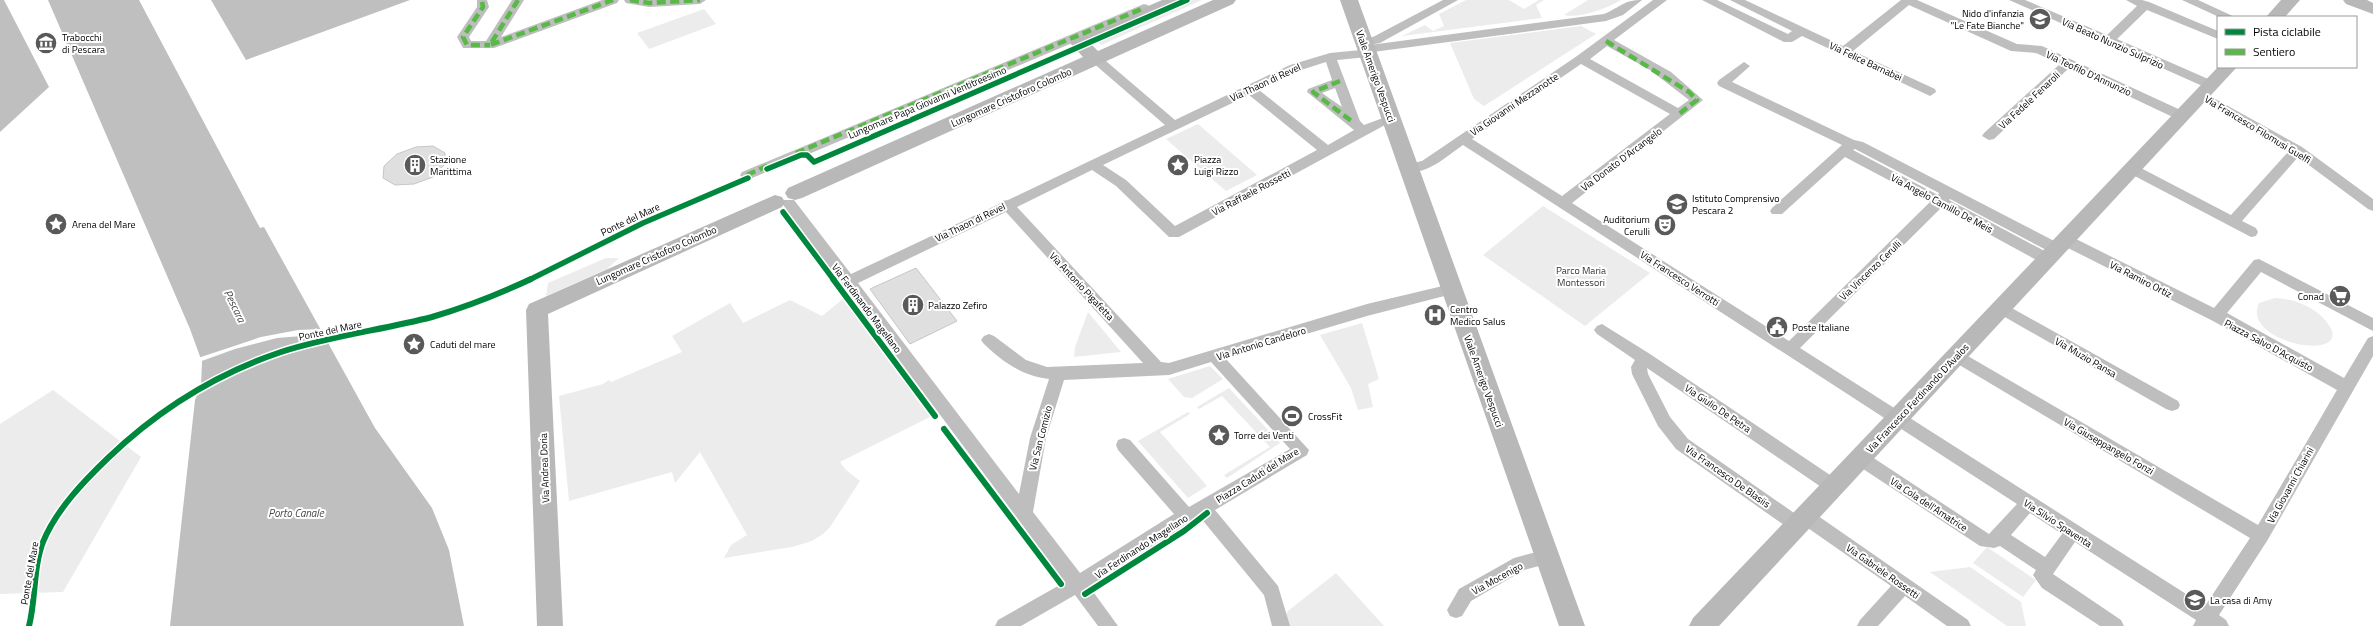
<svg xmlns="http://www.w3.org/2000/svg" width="2373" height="626" viewBox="0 0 2373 626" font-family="'Titillium Web',sans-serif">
  <rect width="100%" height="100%" fill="#fff"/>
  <!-- green -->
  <g fill="#ececec">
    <polygon points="1187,0 1202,0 1101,45 1096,41"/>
    <polygon points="1466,0 1509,0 1524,9 1539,0 1544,0 1536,5 1542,18 1402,36 1425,25 1433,31 1444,26 1439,14"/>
    <path d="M1588 0H1621C1608 8 1579 19 1564 15Z"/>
    <polygon points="704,9 716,24 649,49 637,33"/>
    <polygon points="1581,26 1596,34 1484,106 1474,99 1450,43"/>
    <polygon points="1198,124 1257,175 1226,191 1166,139"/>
    <polygon points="1543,206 1650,273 1585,326 1483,255"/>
    <polygon points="606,258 619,258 607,269 546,296 548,283"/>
    <polygon points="844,298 930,417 840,462 846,470 860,481 830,527 823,534 812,541 792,547 724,558 731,545 747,535 700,452 675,483 672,472 569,501 559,396 603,384 609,380 611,382 682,352 672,336 730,303 743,323 790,300 822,316"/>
    <path d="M2275 298C2293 299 2311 305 2324 319 2366 365 2239 346 2259 303Z"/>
    <polygon points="1088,312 1121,352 1074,357 1075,347"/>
    <polygon points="1362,323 1379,379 1368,384 1373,407 1358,410 1351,388 1320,335"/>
    <polygon points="1210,366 1223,379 1192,398 1184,397 1168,379"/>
    <polygon points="1229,388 1280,443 1227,478 1224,475 1270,447 1222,396 1199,409 1197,407"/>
    <polygon points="53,390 141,457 63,592 0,594 0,424"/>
    <polygon points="1188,412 1190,414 1160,432 1207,486 1188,498 1138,441"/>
    <polygon points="1987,547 2036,580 2023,597 1973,563"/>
    <polygon points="1970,567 2021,602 2026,626 2007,626 1930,572"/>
    <polygon points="1336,573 1384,626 1288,626 1286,615 1288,611"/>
  </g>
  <!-- water -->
  <g fill="#bfbfbf">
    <polygon points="0,0 4,0 49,87 0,132"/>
    <polygon points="48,0 139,0 260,228 264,227 375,428 432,508 449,550 464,626 170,626 195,400 201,386 202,362 190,329"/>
    <polygon points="211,0 410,0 246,60"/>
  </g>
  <!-- pier -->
  <g fill="#fff">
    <polygon points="321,329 326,334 277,338 235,349 199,362 198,358 261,337 298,330"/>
    <polygon points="328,337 331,342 305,348 253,366 195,395 198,387 251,361"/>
  </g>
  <!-- building -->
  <g fill="#dfdfdf" stroke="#c7c7c7">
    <polygon points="433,146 445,153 445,164 433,177 414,184 395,185 383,178 384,166 397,154 416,147"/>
    <polygon points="916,268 957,321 910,344 870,289"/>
  </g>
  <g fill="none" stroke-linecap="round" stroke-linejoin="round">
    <!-- street -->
    <g fill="#bebebe" fill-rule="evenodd">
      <polygon points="477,0 487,0 489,7 469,37 471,41 486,41 512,0 524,0 501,37 602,0 619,0 617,3 494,48 463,48 457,37 477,7"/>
      <polygon points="624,0 706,0 700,4 649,7 626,3"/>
      <path d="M1443 0H1458L1380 43 1370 45 1604 14C1621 7 1623 0 1642 0L1623 15 1606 21 1373 52 1372 56 1368 57 1337 60 1360 121 1364 125 1391 115 1398 119 1396 122 1385 125 1179 237H1169L1116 186 1092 170 1017 207 1161 362 1169 363 1367 304 1451 284 1456 285 1458 289 1456 293 1367 316 1225 358 1309 450 1307 455 1215 510 1278 586 1290 626H1272L1264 595 1200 517 1089 586 1118 626H1098L1075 595 1021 626H995L998 620 1065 582 784 206 782 203 784 200H794L851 274 999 204 1001 201 1008 200 1165 125 1092 62 1090 59 1092 56H1100L1175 120 1290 65 1330 53 1361 50 1364 46 1360 45 1358 42 1360 39 1373 37ZM1326 62 1332 80 1308 89 1307 92 1354 130 1328 145 1259 90 1298 71ZM1335 88 1342 107 1322 93ZM1249 95 1317 150 1175 226 1126 180 1103 165ZM1006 212 1143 363 1047 367 1026 360 994 336 989 334 984 336 981 340 984 344C1003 362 1022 376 1049 379L1030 438 1019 494 858 283ZM1211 362 1290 449 1189 507 1130 440 1124 438 1118 440 1116 445 1118 450 1174 514 1080 573 1033 512 1046 438 1064 380 1169 375Z"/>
      <path d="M1653 0H1667L1614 40 1671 72 1703 100 1572 203 1789 341 1930 202 1845 157 1782 214H1772L1770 211 1772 208 1842 145 1719 86 1717 83 1719 80 1744 62 1750 66 1732 82 1854 140 1863 142 2062 245 2064 249 2062 253H2052L1950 199 1949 200 2052 255 2054 259 2052 263H2042L1941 208 1800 348 2205 606 2250 538 1951 360 1948 356 1951 352 1956 350 1961 352 2258 525 2337 390 2213 321 2060 244 2058 240 2060 236H2070L2214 308 2254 260 2259 259 2373 318V331L2261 272 2227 313 2344 378 2368 338 2373 336V356L2267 541 2219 615 2226 620 2229 626H2193L2196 620 2075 542 2053 574 2121 620 2124 626H2100L2042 588 2033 575 2036 570 2000 546 1994 548 1980 546 1854 463 1852 458 1854 453 1860 451 1866 453 1989 534 2017 504 1463 145C1447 156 1425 177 1404 171L1402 168 1404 165 1422 161 1577 56ZM1607 46 1650 70 1689 100 1678 108 1590 59ZM1581 64 1670 114 1562 196 1472 139ZM1855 149 1939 193 1938 195 1853 150ZM2030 513 2062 534 2045 557 2011 535Z"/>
      <polygon points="1702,0 1717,0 1788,34 1792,31 1730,0 1745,0 1843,46 1901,0 1917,0 2017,44 2042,46 2187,113 2188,116 2187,119 2177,119 2069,68 1994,139 1989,140 1982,136 1984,133 2060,64 2036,53 2011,51 1909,5 1853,51 1935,89 1936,92 1930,96 1802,36 1792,42 1784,42"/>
      <polygon points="2009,0 2025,0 2107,35 2137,6 2126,0 2142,0 2149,2 2218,31 2218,39 2147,10 2117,39 2215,82 2217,85 2215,88 2207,88"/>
      <polygon points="2182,0 2198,0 2235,17 2219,17"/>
      <polygon points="1144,4 1148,5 1150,8 1148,11 752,178 742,178 740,175 742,172"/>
      <polygon points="2201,91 2302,147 2373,199 2373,211 2368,209 2298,157 2242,221 2256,228 2258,232 2256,236 2251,237 2127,172 2125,169 2127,166 2137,166 2231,215 2289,151 2196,98 2195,95"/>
      <polygon points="2001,302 2178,401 2180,405 2178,409 2172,411 2166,409 1996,312 1994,308 1996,304"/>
      <polygon points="1602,324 1650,354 1839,481 1841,486 1839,491 1833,493 1827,491 1647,368 1648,374 1670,417 1688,439 1797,515 1799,511 1805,509 1811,511 1968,620 1971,626 1947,626 1905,596 1878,626 1857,626 1860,620 1891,586 1805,526 1803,530 1797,532 1791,530 1676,449 1658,426 1632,374 1631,367 1635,360 1597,334 1594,330 1597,326"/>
      <polygon points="1548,549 1554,552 1557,557 1554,562 1524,570 1471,601 1462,616 1456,618 1450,616 1447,610 1459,589 1514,558"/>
    </g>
    <!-- secondary -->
    <g fill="#b8b8b8" fill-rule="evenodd">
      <polygon points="1162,0 1185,0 1182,4 1091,44 1098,51 1213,0 1236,0 1233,4 802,198 795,200 788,198 785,193 788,188 1083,57 1070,43 1073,39"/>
      <polygon points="1340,0 1358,0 1585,626 1559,626"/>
      <polygon points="2281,0 2300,0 2285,17 2266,17"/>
      <polygon points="2343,0 2367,0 2373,3 2373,14 2346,4"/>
      <polygon points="2218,67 2237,67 1719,626 1689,626 1693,618"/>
      <polygon points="775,195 782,197 785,202 782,207 548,314 563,626 537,626 526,310 529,304"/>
    </g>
    <!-- quiet -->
    <g stroke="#58b947" stroke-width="4.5" stroke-dasharray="9 4.5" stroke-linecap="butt">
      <polyline points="518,0 490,45 613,0"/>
      <polyline points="630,0 649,3 700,0"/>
      <polyline points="482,2 483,7 463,37 467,45 490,45"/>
      <polyline points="1606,41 1689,92 1697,100 1679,114"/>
      <polyline points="1340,81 1313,92 1354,123"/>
      <polyline points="796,153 1144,8"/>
      <polyline points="747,175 769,165"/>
    </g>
    <!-- cycleway-far1 casing -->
    <g stroke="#fff" stroke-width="8">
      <g id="cycleway-far1">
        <polyline points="767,169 801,155 807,155 814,162 1187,0"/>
        <polyline points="783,212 834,280"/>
        <polyline points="529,280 643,223 748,178"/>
      </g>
    </g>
    <!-- cycleway casing -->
    <g stroke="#fff" stroke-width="9">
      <g id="cycleway">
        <polyline points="833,279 935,416"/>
        <polyline points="944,429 1061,584"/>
        <polyline points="1085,594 1184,531 1207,513"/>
        <path d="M29 626C36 599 33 568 43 542 56 510 84 481 108 458 157 411 216 374 281 352 330 336 382 330 432 317 466 307 499 294 531 279"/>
      </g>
    </g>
    <!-- cycleway-far1 -->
    <use href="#cycleway-far1" stroke="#00873e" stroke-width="5.5"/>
    <!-- cycleway -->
    <use href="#cycleway" stroke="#00873e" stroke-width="6"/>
  </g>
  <!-- icons -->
  <defs>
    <g id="school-disc" transform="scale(1.15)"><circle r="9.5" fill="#595959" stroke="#fff"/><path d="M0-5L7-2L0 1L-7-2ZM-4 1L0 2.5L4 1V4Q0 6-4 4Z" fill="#fff"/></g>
    <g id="museum-disc" transform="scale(1.15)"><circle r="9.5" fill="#595959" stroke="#fff"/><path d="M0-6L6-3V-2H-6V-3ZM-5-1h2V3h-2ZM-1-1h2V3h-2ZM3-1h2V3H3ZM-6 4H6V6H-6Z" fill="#fff"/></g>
    <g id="building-disc" transform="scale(1.15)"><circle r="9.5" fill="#595959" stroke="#fff"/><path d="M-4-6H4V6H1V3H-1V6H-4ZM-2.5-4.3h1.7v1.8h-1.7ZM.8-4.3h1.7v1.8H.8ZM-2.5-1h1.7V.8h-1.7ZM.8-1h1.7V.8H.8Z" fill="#fff"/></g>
    <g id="sight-disc" transform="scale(1.15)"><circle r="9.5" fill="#595959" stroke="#fff"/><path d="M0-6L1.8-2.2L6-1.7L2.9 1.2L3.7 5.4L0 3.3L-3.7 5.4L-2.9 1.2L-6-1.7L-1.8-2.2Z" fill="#fff"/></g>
    <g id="theatre-disc" transform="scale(1.15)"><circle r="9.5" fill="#595959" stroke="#fff"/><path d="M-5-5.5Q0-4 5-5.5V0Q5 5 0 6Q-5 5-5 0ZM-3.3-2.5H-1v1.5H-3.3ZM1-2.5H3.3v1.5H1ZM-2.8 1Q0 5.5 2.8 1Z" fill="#fff"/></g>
    <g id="supermarket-disc" transform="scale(1.15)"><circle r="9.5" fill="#595959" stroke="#fff"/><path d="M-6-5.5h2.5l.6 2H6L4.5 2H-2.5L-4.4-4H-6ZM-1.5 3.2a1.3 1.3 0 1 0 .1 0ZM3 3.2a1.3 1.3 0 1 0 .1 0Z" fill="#fff"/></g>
    <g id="hospital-disc" transform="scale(1.15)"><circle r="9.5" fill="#595959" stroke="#fff"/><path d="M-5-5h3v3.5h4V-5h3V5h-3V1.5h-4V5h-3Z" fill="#fff"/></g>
    <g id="civic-disc" transform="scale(1.15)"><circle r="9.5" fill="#595959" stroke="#fff"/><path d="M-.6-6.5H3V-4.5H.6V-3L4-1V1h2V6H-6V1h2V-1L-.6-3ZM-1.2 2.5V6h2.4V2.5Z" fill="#fff"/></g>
    <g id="stadium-disc" transform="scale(1.15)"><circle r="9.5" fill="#595959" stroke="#fff"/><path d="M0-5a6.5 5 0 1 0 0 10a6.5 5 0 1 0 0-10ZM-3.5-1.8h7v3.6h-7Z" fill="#fff"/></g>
  </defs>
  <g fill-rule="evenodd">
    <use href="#school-disc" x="2040" y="19"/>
    <use href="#museum-disc" x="46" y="43"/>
    <use href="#building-disc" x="415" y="165"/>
    <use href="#sight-disc" x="1178" y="165"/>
    <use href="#school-disc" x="1677" y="204"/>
    <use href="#sight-disc" x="56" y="224"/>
    <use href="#theatre-disc" x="1665" y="225"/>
    <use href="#supermarket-disc" x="2340" y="296"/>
    <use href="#building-disc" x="913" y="305"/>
    <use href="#hospital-disc" x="1435" y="315"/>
    <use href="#civic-disc" x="1777" y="327"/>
    <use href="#sight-disc" x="414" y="344"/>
    <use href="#stadium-disc" x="1292" y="416"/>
    <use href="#sight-disc" x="1219" y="435"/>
    <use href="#school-disc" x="2195" y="600"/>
  </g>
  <g text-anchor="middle" stroke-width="4" stroke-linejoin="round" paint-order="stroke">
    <!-- poi labels -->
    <g font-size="10" fill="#000" stroke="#fff" text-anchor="start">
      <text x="2024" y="17" text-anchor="end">Nido d'infanzia<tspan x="2024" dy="12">"Le Fate Bianche"</tspan></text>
      <text x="62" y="41">Trabocchi<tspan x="62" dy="12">di Pescara</tspan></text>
      <text x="430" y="163">Stazione<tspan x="430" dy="12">Marittima</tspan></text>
      <text x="1194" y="163">Piazza<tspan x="1194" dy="12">Luigi Rizzo</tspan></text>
      <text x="1692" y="202">Istituto Comprensivo<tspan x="1692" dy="12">Pescara 2</tspan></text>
      <text x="1650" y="223" text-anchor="end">Auditorium<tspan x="1650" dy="12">Cerulli</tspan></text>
      <text x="72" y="228">Arena del Mare</text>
      <text x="2324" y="300" text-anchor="end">Conad</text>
      <text x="928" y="309">Palazzo Zefiro</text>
      <text x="1450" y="313">Centro<tspan x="1450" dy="12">Medico Salus</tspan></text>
      <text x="1792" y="331">Poste Italiane</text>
      <text x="430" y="348">Caduti del mare</text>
      <text x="1308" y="420">CrossFit</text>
      <text x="1234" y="439">Torre dei Venti</text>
      <text x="2210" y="604">La casa di Amy</text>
    </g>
    <!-- street labels -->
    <g font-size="10" fill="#000" stroke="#fff">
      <text transform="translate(2113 43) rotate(24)" y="4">Via Beato Nunzio Sulprizio</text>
      <text transform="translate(1866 61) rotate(25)" y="4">Via Felice Barnabei</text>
      <text transform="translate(2089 73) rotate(25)" y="4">Via Teofilo D'Annunzio</text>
      <text transform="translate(1376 76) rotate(70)" y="4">Viale Amerigo Vespucci</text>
      <text transform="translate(1265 82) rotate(-25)" y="4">Via Thaon di Revel</text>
      <text transform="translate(1011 97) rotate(-24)" y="4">Lungomare Cristoforo Colombo</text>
      <text transform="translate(2029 100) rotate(-43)" y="4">Via Fedele Fenaroli</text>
      <text transform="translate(927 102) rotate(-23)" y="4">Lungomare Papa Giovanni Ventitreesimo</text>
      <text transform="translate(1514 104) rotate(-34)" y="4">Via Giovanni Mezzanotte</text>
      <text transform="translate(2258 129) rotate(31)" y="4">Via Francesco Filomusi Guelfi</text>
      <text transform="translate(1621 159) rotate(-37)" y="4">Via Donato D'Arcangelo</text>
      <text transform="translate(1251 192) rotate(-28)" y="4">Via Raffaele Rossetti</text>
      <text transform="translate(1942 203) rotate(28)" y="4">Via Angelo Camillo De Meis</text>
      <text transform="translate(630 219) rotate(-25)" y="4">Ponte del Mare</text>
      <text transform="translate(970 222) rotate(-26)" y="4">Via Thaon di Revel</text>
      <text transform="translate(656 255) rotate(-24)" y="4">Lungomare Cristoforo Colombo</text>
      <text transform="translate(1870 270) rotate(-44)" y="4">Via Vincenzo Cerulli</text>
      <text transform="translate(1680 278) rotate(33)" y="4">Via Francesco Verrotti</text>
      <text transform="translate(2141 279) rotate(27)" y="4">Via Ramiro Ortiz</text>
      <text transform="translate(1082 286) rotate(47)" y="4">Via Antonio Pigafetta</text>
      <text transform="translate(867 308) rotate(53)" y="4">Via Ferdinando Magellano</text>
      <text transform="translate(330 330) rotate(-12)" y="4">Ponte del Mare</text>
      <text transform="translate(1261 343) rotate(-17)" y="4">Via Antonio Candeloro</text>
      <text transform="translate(2269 345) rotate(28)" y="4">Piazza Salvo D'Acquisto</text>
      <text transform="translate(2086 357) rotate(30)" y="4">Via Muzio Pansa</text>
      <text transform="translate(1484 381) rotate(70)" y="4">Viale Amerigo Vespucci</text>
      <text transform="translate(1917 398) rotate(-47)" y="4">Via Francesco Ferdinando D'Avalos</text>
      <text transform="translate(1718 408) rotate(34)" y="4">Via Giulio De Petra</text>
      <text transform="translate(1040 438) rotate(-76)" y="4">Via San Comizio</text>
      <text transform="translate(2109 446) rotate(30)" y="4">Via Giuseppangelo Fonzi</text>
      <text transform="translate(544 468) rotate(-92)" y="4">Via Andrea Doria</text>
      <text transform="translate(1257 475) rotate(-32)" y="4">Piazza Caduti del Mare</text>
      <text transform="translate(1728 476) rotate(35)" y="4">Via Francesco De Blasiis</text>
      <text transform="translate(2290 485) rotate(-61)" y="4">Via Giovanni Chiarini</text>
      <text transform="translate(1929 504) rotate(33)" y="4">Via Cola dell'Amatrice</text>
      <text transform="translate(2058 523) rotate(33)" y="4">Via Silvio Spaventa</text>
      <text transform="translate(1141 546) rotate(-33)" y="4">Via Ferdinando Magellano</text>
      <text transform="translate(1883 571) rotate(35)" y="4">Via Gabriele Rossetti</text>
      <text transform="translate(29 573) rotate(-80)" y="4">Ponte del Mare</text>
      <text transform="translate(1497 578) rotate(-29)" y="4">Via Mocenigo</text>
    </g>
    <!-- park labels -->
    <g font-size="10" fill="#333" stroke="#fff">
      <text x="1581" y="274">Parco Maria<tspan x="1581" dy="12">Montessori</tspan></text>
    </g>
    <!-- water labels -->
    <g font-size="11" font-style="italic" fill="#444" stroke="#fff">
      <text transform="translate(235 306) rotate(64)" y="4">Pescara</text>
      <text x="296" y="517">Porto Canale</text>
    </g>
  </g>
  <!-- legend -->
  <rect x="2217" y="16" width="140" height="52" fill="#ffffff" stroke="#999999"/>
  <rect x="2225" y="29" width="20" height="6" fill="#00873e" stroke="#999999"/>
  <text x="2253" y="36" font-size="12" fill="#000000">Pista ciclabile</text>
  <rect x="2225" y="49" width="20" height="6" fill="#58b947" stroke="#999999"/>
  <text x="2253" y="56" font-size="12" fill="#000000">Sentiero</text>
</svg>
